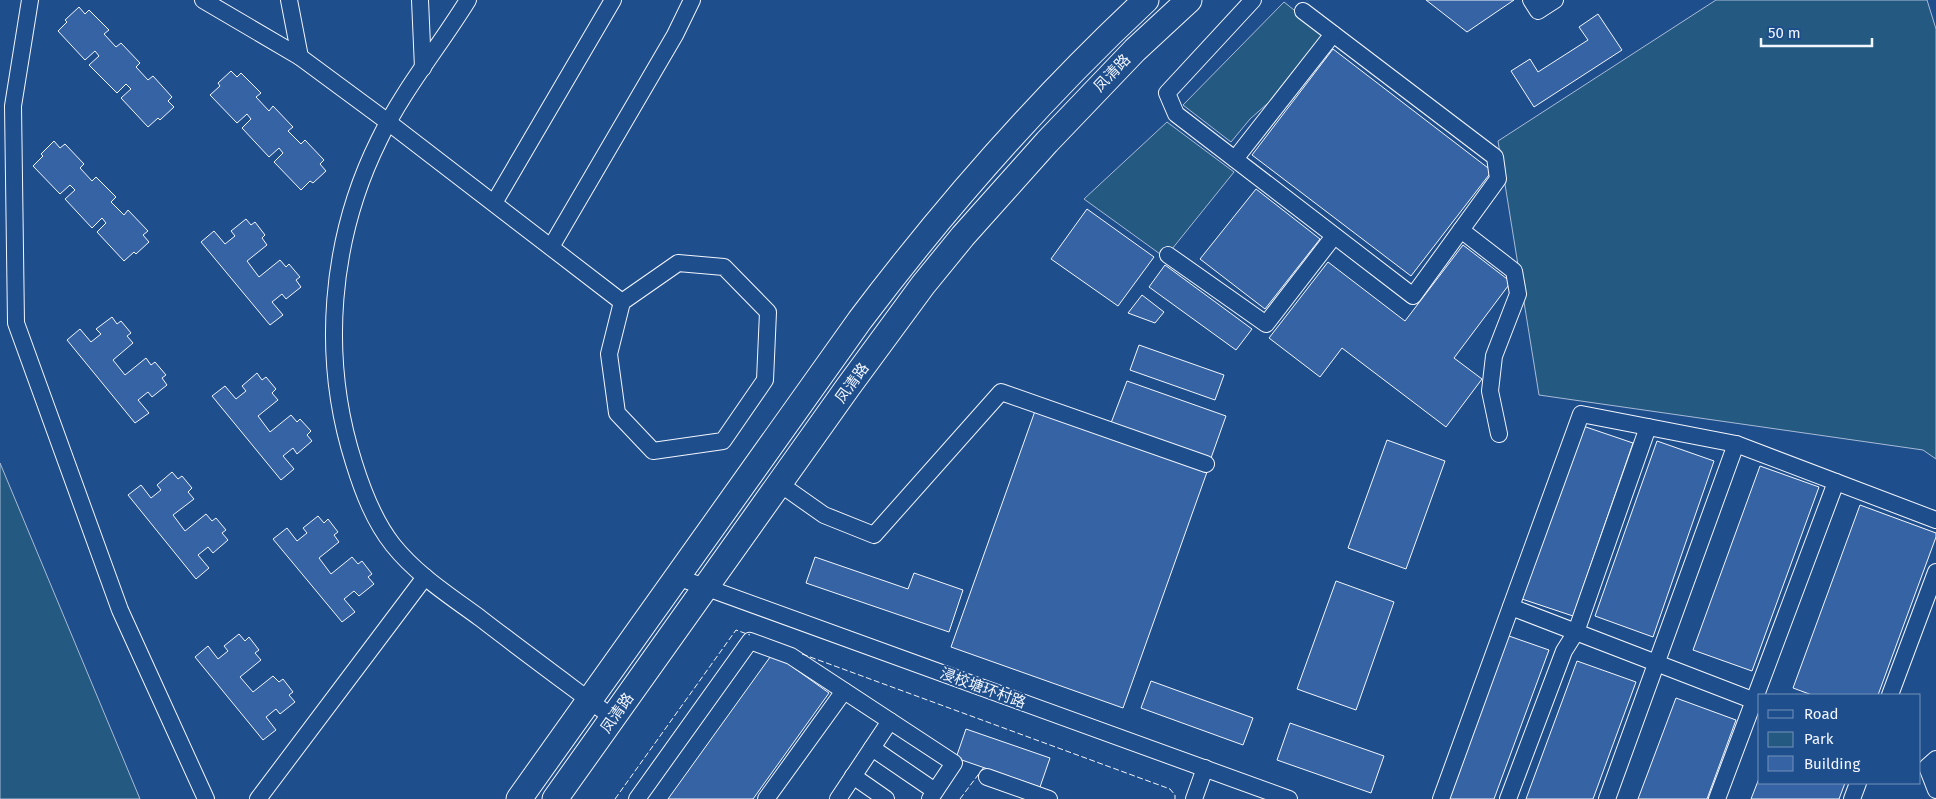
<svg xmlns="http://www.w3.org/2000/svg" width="1936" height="799" viewBox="0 0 1936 799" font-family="'Fira Sans','Noto Sans SC',sans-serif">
  <rect width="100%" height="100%" fill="#1f4e8c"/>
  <!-- green -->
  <g fill="#245a82" stroke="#a8bbd7">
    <polygon points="1716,0 1927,0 1936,29 1936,459 1923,450 1539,395 1498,141"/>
    <polygon points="1284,2 1324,34 1285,88 1250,119 1231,142 1183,105"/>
    <polygon points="1167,122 1234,172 1172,249 1160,254 1084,199"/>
    <polygon points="0,463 140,799 0,799"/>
  </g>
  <!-- building -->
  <g fill="#3563a3" stroke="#f2f6ff">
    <polygon points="1426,0 1514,0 1467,32"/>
    <polygon points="79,7 85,14 89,10 109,30 104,34 116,47 121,43 140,63 136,67 148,80 153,76 172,97 168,101 174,107 160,120 158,118 148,127 121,98 131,89 126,84 117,93 89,65 99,56 95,51 85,60 58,31 67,22 65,20"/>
    <polygon points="1598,14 1622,50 1534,107 1511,71 1530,59 1538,72 1588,40 1579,27"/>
    <polygon points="1333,49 1492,171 1411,276 1252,155"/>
    <polygon points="231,71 237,77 241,73 261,93 256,97 269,111 273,106 293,127 288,131 301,144 305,140 324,160 320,164 326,171 313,183 310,181 301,190 274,162 283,153 279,148 269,157 242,128 251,119 247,114 237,123 210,95 220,86 218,83"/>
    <polygon points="54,141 60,148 65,144 84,164 80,168 92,181 96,177 116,197 111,202 124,215 128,210 148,231 143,235 149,242 136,254 134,252 124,261 97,232 106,223 102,218 92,228 65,199 75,190 70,185 60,194 33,166 43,156 41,154"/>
    <polygon points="1256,189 1320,239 1265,309 1200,259"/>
    <polygon points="1087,209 1154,257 1118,306 1051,259"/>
    <polygon points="246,219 251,225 255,222 265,235 262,238 267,245 247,261 259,277 280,260 286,267 289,264 300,277 296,280 301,287 286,299 282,294 272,302 283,315 270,325 201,242 214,231 225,244 235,236 231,231"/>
    <polygon points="1463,245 1511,282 1454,358 1482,379 1446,427 1342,348 1320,377 1269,338 1328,262 1405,321"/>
    <polygon points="1165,265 1252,329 1236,350 1149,287"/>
    <polygon points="1142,295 1164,312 1155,323 1128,313"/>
    <polygon points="112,317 117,324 121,321 131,333 127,336 133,343 113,360 125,375 146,358 151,365 155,362 166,375 162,378 167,385 152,397 148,392 138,400 149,413 135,423 67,340 80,329 91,342 101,334 96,329"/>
    <polygon points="1139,345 1224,375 1215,400 1130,370"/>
    <polygon points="257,373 262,380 266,377 276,389 272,393 278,400 258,416 270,432 291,415 297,422 300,419 311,431 307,435 312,441 297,454 293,448 283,456 294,469 281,480 212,396 225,386 236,399 246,391 242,386"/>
    <polygon points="1127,381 1226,416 1211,458 1111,423"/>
    <polygon points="1035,411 1207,472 1123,708 951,647"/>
    <polygon points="1583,426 1633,443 1573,616 1522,599"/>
    <polygon points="1387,440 1445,461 1406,569 1348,548"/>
    <polygon points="1657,441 1714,461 1653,637 1595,616"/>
    <polygon points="1760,466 1819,487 1752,671 1693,650"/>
    <polygon points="172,472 178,479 182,476 192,488 188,492 194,499 173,515 185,531 206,514 212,521 216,518 226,530 222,533 228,540 213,553 208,547 198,555 209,568 196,579 128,495 141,485 151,498 161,490 157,485"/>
    <polygon points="1860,505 1936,533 1936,537 1878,695 1812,695 1793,688"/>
    <polygon points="318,516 324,523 328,519 338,532 334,535 339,542 319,558 331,574 352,557 358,564 362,561 372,574 368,577 374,584 359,596 354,591 344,599 355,612 342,622 273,539 287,528 297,541 307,533 303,528"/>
    <polygon points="815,557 908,589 914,573 963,590 949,632 806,583"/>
    <polygon points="1336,581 1394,602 1356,710 1297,689"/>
    <polygon points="239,634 245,641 249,637 259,650 255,653 261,660 240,677 253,692 273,676 279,682 283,679 293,692 289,695 295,702 280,714 276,709 266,717 276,730 263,740 195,657 208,646 218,659 228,651 224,646"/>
    <polygon points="1506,635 1549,650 1494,799 1445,799"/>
    <polygon points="773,653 829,693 753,799 668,799"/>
    <polygon points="1577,661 1636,682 1593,799 1526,799"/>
    <polygon points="1151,681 1253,718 1243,745 1141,708"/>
    <polygon points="1676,698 1736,720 1707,799 1638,799"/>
    <polygon points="1290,723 1384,756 1371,793 1277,760"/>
    <polygon points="966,729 1050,758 1040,787 956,758"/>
    <polygon points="1760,776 1760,783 1845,783 1839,799 1751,799"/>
  </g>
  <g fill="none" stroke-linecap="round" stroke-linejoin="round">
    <!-- minor casing -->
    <g stroke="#f2f6ff" stroke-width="18">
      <g id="minor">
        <polyline points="30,0 13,106 16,323 120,610 206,799"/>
        <polyline points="203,0 300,57 388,122 622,302"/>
        <polyline points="289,0 300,57"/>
        <polyline points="420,0 423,68"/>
        <path d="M468 0C439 47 403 90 379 140 330 239 320 357 354 463 363 492 374 521 393 545 417 575 450 596 480 618 524 652 569 685 613 718"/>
        <polyline points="1253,0 1167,93 1176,114 1413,296 1498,179 1495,157 1303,11"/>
        <polyline points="1531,0 1538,11 1555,0"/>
        <polyline points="1235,159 1333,34"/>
        <polyline points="494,203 613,0"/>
        <polyline points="1461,230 1514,271 1518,294 1494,356 1490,391 1499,434"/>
        <polyline points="551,247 675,35 692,0"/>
        <polyline points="1168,255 1266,324 1334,236"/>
        <polygon points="678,263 724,267 768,312 765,380 723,441 653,451 617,413 609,354 622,302"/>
        <polyline points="780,484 824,515 874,535 1001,392 1206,464"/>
        <polyline points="677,577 1289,799"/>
        <polyline points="1511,607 1760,703"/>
        <polyline points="1890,695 1936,572"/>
        <polyline points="872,748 935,791"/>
        <polyline points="1936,759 1927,767 1936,790"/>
        <polyline points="853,776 886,799"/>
        <polyline points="987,777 1049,799"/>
        <polyline points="258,799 425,577"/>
        <polyline points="637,799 750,641 791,656 954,763 930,799"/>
        <polyline points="766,799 844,691"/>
        <polyline points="838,799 890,721"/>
        <polyline points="1194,799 1205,768"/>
        <polyline points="1441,799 1581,414 1736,444 1936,520"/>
        <polyline points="1508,799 1564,651 1576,632 1648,427"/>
        <polyline points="1607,799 1736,444"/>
        <polyline points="1717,799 1836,482"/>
        <polyline points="1852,799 1858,783"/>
      </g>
    </g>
    <!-- highway casing -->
    <g stroke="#f2f6ff" stroke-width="27">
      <g id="highway">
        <path d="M519 799 860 320C946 206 1042 97 1146 0"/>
        <polyline points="555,799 848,387 923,285 963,236 1047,142 1135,50 1189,0"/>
      </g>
    </g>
    <!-- minor -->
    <use href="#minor" stroke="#1f4e8c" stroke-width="16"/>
    <!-- highway -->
    <use href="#highway" stroke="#1f4e8c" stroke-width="25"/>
    <!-- fence -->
    <g stroke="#f2f6ff" stroke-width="1" stroke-dasharray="6 2.5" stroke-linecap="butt">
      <polyline points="802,654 1170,789 1175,795 1175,799"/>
      <polyline points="615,799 736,630 750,635"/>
      <polyline points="960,799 984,767"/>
    </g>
  </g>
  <g text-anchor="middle" stroke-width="4" stroke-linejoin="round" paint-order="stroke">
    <!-- street labels -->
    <g font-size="15" fill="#f2f6ff" stroke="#1f4e8c">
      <text transform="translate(1112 73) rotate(-46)" y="5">凤清路</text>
      <text transform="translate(852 383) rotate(-54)" y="5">凤清路</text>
      <text transform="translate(983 688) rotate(20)" y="5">浸校塘环村路</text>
      <text transform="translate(617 713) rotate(-55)" y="5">凤清路</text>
    </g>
  </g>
  <!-- legend -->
  <rect x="1758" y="694" width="162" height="90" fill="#1f4e8c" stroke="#7391ba"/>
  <rect x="1768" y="710" width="25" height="8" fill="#1f4e8c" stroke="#7391ba"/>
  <text x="1804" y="719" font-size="15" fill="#f2f6ff">Road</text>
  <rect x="1768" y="732" width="25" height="15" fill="#245a82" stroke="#7391ba"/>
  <text x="1804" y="744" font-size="15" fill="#f2f6ff">Park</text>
  <rect x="1768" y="756" width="25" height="15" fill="#3563a3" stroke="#7391ba"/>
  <text x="1804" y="769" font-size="15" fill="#f2f6ff">Building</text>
  <!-- scale -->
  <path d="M1761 38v8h111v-8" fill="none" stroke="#f2f6ff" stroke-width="2.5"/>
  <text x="1768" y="38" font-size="15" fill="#f2f6ff" stroke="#1f4e8c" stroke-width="4" paint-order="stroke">50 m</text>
</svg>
